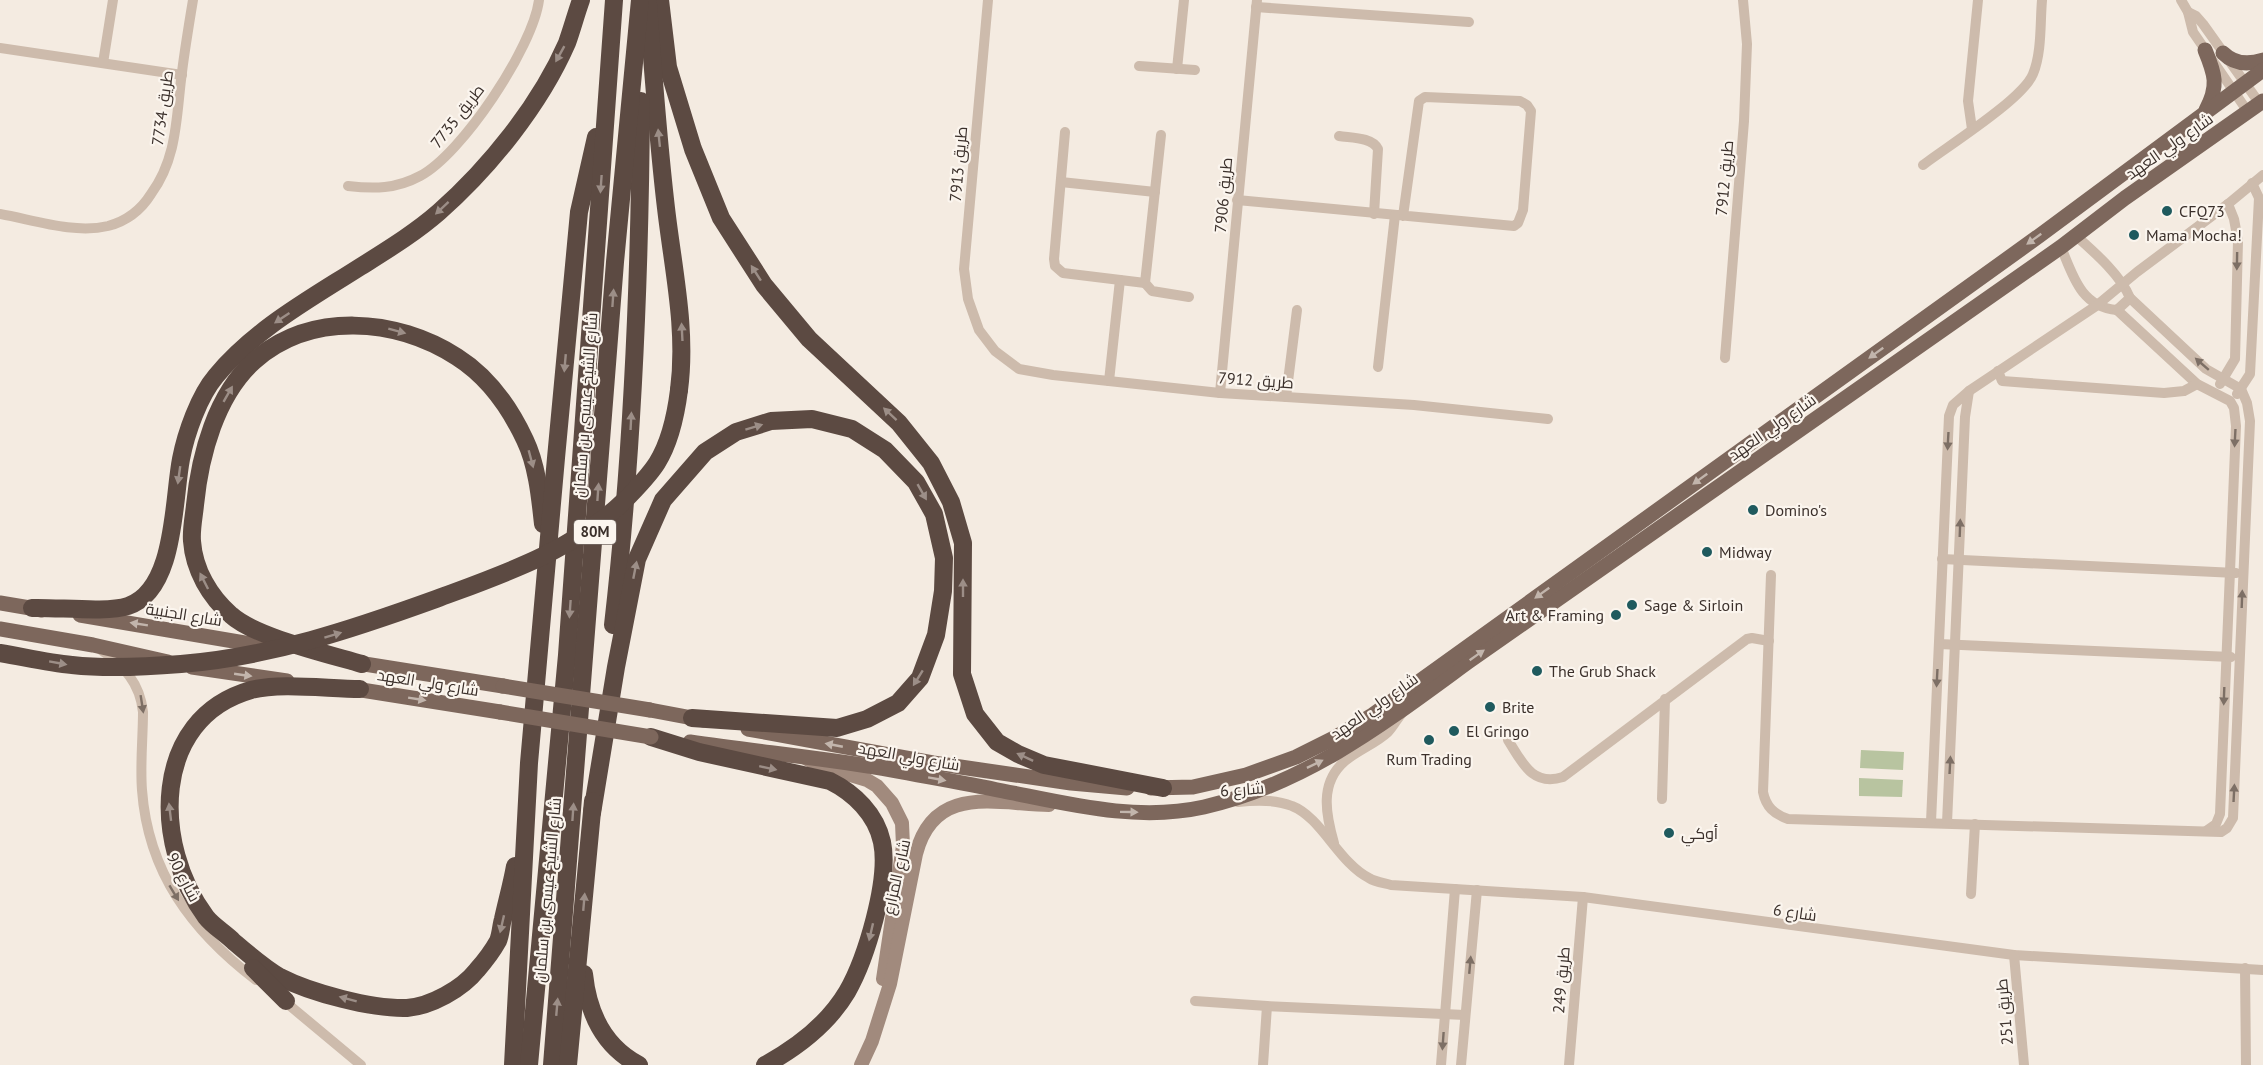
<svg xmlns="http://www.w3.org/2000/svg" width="2263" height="1065" viewBox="0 0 2263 1065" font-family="'PT Sans',Cairo,sans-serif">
  <rect width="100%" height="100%" fill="#f4ebe1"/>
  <!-- garden -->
  <g fill="#b8c4a0">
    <polygon points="1861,750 1904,752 1903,770 1860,768"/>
    <polygon points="1859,778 1903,780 1902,797 1859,796"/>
  </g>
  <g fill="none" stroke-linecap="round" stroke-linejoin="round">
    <!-- street -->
    <g stroke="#cdbbac" stroke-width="10">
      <polyline points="988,0 964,269 968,299 979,330 995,351 1019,369 1053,375 1220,393 1414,405 1548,419"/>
      <polyline points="2181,0 2188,12 2193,32 2248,112"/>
      <polyline points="1256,7 1469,22"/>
      <polyline points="2188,12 2196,16 2203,24 2260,104"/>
      <polyline points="0,48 182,75"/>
      <polyline points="103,63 113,0"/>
      <polyline points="1139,66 1195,70"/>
      <polyline points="1177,69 1184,0"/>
      <polyline points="1972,129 1968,101 1978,0"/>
      <polyline points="1065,132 1054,259 1055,266 1063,273 1145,283"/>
      <polyline points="1161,135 1145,283 1152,291 1189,297"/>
      <path d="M1339 136C1351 138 1372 137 1378 149L1374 214"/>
      <path d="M1923 165C1948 146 2023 99 2033 74 2042 52 2040 23 2042 0"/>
      <polyline points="1061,182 1155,192"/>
      <path d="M348 186C374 189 396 189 420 176 462 154 533 47 539 0"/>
      <polyline points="1237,200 1514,226 1518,223 1523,210 1531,111 1527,105 1520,101 1425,97 1419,101 1403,216"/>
      <path d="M0 214C34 220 74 234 108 226 127 221 141 210 151 194 178 157 176 116 182 72 185 48 189 24 193 0"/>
      <path d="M2061 247C2073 276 2081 307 2117 310L2130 298C2121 275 2093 251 2075 235"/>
      <polyline points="2117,310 2197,384 2230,401 2234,408 2236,426 2220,814 2216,824 2206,831"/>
      <polyline points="1725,358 1744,121 1747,44 1743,0"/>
      <polyline points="1378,367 1395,215"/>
      <polyline points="1998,371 2002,381 2164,393 2184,391 2197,384"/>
      <polyline points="1109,381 1120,280"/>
      <polyline points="2220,384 2235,359 2238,241 2234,219 2228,204"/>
      <polyline points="1220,393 1257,0"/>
      <polyline points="2237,394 2250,374 2259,198 2252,183"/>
      <polyline points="1286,397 1297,310"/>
      <polyline points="1942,559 2236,573"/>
      <path d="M1771 575 1763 792C1766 807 1774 814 1788 819L2221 832 2227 828 2233 818 2250 421 2247 403 2241 389 2206 369 2130 298"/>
      <polyline points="1939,644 2231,657"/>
      <path d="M101 650C124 666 140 683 143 712 143 737 140 764 142 790 148 873 192 931 256 980"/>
      <path d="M1508 740C1522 762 1532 787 1563 777L1747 639 1752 638 1769 641"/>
      <polyline points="1662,799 1665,699"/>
      <path d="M1238 802C1256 800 1275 799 1292 806 1321 817 1339 863 1369 878 1375 882 1384 883 1391 885L1583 897 2014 955 2263 970"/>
      <polyline points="1931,822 1949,416 1953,405 1969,391 2096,306 2137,272 2228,204 2263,175"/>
      <polyline points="1947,823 1965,417 1969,391"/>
      <path d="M1334 843C1326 815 1319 783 1345 761 1358 750 1375 744 1388 732 1393 727 1397 719 1402 713"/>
      <polyline points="1971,894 1975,824"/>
      <polyline points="2014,955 2024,1065"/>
      <polyline points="2245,968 2246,1065"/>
      <polyline points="283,1000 361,1065"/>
      <polyline points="1195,1001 1267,1006 1465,1015"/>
      <polyline points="1263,1065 1267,1006"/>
      <polyline points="1441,1065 1455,889"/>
      <polyline points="1461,1065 1477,890"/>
      <polyline points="1569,1065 1583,897"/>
    </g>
    <!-- secondary -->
    <g stroke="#a18a7d" stroke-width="14">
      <polyline points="807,759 821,766 867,780 877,786 892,803 902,823 903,846 883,979"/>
      <path d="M861 1065 872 1041 890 984 916 854C934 784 995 804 1049 805"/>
    </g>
    <!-- primary -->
    <g stroke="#7d675c" stroke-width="15">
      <path d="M2205 50C2215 74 2219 86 2206 110"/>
      <path d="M2223 53C2234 64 2248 65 2263 60"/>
      <polyline points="0,603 42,610"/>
      <polyline points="80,615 275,648"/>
      <polyline points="0,629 93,645 168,662"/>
      <polyline points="352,662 503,686"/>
      <polyline points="192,667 287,681"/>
      <polyline points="349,688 500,712"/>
      <polyline points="650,710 703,720"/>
      <polyline points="748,729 933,763 1071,783 1127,788"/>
      <path d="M690 742C757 752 825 758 892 770 929 777 966 783 1003 791 1069 804 1137 822 1204 807 1306 784 1386 722 1468 662L2061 247 2125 198 2263 101"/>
      <polyline points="1151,788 1193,787 1246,775 1296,757 1336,737 1371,716 2039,236 2263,70"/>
    </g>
    <!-- highway -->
    <g stroke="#5c4a42" stroke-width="18">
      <polyline points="660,0 668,67 693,149 721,218 764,285 809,339 899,423 931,463 951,502 963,543 962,674 975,714 997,742 1018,754 1044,765 1163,788"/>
      <path d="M648 4C653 72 658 140 666 208 673 269 687 329 679 390"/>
      <path d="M32 608C57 607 107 613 128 606 176 590 173 500 181 459 186 433 199 396 216 376 255 329 310 299 360 267 387 250 415 233 439 212 489 168 540 105 567 43 572 29 576 14 581 0"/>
      <path d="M613 625C633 451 640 276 641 101"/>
      <path d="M362 664C328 654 255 637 231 615 210 597 194 570 192 541 191 529 194 516 195 505 200 455 216 395 254 361 311 311 396 318 457 357 487 376 510 408 525 440 537 465 540 496 543 524"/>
      <path d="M360 689C329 689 280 682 251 690 150 719 153 846 206 917 213 926 225 933 233 941 247 953 264 968 280 977 311 993 372 1009 407 1008 431 1006 462 989 477 970 484 962 493 950 498 941 501 934 501 925 503 919 507 901 512 883 515 866"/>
      <path d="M651 737 699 752 830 781C854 793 876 814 882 842 890 880 866 959 847 992 828 1024 796 1048 765 1065"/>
      <polyline points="592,813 616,667 637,559 663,500 705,452 736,432 771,421 812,419 852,429 885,450 916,482 934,514 944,558 943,591 936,635 920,678 898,703 867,719 837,728 692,718"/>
      <polyline points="253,968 286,1001"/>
      <path d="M584 974C588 1013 603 1046 639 1065"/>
      <polyline points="513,1065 529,763 556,458 579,212 596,137"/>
      <polyline points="529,1065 567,655 614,0"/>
      <polyline points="552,1065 615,262 640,0"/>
      <polyline points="568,1065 593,801"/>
    </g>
    <!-- primary-bridge -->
    <g stroke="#7d675c" stroke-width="15">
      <polyline points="503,686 650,710"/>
      <polyline points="500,712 651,737"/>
    </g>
    <!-- highway-bridge -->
    <path stroke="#5c4a42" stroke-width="18" d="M0 653C24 657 48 663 72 665 108 669 145 667 181 664 270 657 353 629 436 599 503 574 571 552 624 501 635 490 648 477 657 463 670 442 676 414 679 390"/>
  </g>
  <!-- one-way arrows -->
  <defs><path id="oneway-solid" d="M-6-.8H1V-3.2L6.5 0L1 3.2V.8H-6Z" transform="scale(1.5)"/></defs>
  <g fill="#9c8e87">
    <use href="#oneway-solid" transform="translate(560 54) rotate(119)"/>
    <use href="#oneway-solid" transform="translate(659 138) rotate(-96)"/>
    <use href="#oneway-solid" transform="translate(601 184) rotate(94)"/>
    <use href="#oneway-solid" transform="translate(442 208) rotate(137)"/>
    <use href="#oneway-solid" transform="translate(756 273) rotate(-123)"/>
    <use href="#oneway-solid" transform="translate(613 298) rotate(-86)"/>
    <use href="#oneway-solid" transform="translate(282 318) rotate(146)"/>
    <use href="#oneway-solid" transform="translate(397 331) rotate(15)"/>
    <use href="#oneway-solid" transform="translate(682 332) rotate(-93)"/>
    <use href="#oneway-solid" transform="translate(565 363) rotate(95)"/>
    <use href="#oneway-solid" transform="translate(228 394) rotate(-60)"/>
    <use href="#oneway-solid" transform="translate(890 414) rotate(-137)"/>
    <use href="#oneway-solid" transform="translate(631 421) rotate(-87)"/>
    <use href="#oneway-solid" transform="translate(754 427) rotate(-17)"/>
    <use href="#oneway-solid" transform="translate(531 459) rotate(75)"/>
    <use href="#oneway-solid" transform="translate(179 475) rotate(98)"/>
    <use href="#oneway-solid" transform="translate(598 492) rotate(-86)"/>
    <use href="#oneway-solid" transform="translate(922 492) rotate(60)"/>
    <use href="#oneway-solid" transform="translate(635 570) rotate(-79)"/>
    <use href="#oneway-solid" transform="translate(204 581) rotate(-117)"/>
    <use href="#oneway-solid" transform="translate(963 588) rotate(-90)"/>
    <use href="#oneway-solid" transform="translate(570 609) rotate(94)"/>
    <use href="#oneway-solid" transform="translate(333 635) rotate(-17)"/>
    <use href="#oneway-solid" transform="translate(58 663) rotate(10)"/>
    <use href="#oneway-solid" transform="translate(918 678) rotate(122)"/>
    <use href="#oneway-solid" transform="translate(1025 757) rotate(-155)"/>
    <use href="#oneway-solid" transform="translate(768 768) rotate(12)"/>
    <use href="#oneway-solid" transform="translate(170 812) rotate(-97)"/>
    <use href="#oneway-solid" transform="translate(573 812) rotate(-86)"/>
    <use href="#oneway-solid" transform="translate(584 902) rotate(-85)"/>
    <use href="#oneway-solid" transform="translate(502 924) rotate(103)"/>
    <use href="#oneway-solid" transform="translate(871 932) rotate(103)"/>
    <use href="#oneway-solid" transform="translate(348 999) rotate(-165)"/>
    <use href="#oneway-solid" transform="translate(557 1007) rotate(-85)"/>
  </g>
  <g fill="#c2b5ac">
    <use href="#oneway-solid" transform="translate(2034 239) rotate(144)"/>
    <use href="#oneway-solid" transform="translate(1876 353) rotate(144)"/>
    <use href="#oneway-solid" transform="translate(1700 479) rotate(144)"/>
    <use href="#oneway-solid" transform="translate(1542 593) rotate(144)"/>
    <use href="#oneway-solid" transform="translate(139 624) rotate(-171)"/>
    <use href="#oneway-solid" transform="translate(1477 655) rotate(-35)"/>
    <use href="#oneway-solid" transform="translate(243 675) rotate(8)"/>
    <use href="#oneway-solid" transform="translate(417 699) rotate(9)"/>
    <use href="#oneway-solid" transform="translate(834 745) rotate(-169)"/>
    <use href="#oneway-solid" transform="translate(1315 764) rotate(-26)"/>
    <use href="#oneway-solid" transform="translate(937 779) rotate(10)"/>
    <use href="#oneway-solid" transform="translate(1129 812) rotate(1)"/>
  </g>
  <g fill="#7d6f65">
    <use href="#oneway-solid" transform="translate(2237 261) rotate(91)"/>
    <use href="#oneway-solid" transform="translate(2202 364) rotate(-139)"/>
    <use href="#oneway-solid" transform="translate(2235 438) rotate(93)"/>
    <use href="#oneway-solid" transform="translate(1948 441) rotate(93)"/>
    <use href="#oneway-solid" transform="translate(1960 528) rotate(-88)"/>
    <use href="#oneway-solid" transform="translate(2242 599) rotate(-88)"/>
    <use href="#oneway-solid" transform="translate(1937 678) rotate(93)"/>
    <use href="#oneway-solid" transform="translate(2224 696) rotate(92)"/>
    <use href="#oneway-solid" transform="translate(142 704) rotate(81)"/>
    <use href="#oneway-solid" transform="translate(1950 765) rotate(-87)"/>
    <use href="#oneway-solid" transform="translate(2234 793) rotate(-87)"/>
    <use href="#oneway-solid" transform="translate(174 893) rotate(59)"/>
    <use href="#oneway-solid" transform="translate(1470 965) rotate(-85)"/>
    <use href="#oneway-solid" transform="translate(1443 1041) rotate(94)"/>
  </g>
  <!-- markers -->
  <g fill="#1f5a5e" stroke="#fbf5ee" stroke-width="2">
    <circle cx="2167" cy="211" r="6"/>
    <circle cx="2134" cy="235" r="6"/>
    <circle cx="1753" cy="510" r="6"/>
    <circle cx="1707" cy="552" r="6"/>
    <circle cx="1632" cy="605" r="6"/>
    <circle cx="1616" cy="615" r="6"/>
    <circle cx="1537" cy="671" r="6"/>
    <circle cx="1490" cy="707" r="6"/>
    <circle cx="1454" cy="731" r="6"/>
    <circle cx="1429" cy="740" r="6"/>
    <circle cx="1669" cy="833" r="6"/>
  </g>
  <g text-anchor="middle" stroke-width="4.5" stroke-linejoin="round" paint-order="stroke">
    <!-- shield labels -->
    <rect fill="#fbf5ee" stroke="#756b66" stroke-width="1.5" x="574" y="520" width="42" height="24" rx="4.5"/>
    <g font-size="15" font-weight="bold" fill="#3b302b">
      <text x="595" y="537">80M</text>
    </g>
    <!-- street labels -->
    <g font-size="16" fill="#3b302b" stroke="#fbf5ee">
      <text transform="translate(162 108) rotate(-82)" y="6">طريق 7734</text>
      <text transform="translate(457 116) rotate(-52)" y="6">طريق 7735</text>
      <text transform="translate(2169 146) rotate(-35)" y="6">شارع ولي العهد</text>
      <text transform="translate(958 164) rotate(-85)" y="6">طريق 7913</text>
      <text transform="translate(1724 178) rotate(-85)" y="6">طريق 7912</text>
      <text transform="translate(1223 195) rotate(-85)" y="6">طريق 7906</text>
      <text transform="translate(1256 380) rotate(4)" y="6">طريق 7912</text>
      <text transform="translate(585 405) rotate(-86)" y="6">شارع الشيخ عيسى بن سلمان</text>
      <text transform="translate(1772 427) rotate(-35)" y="6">شارع ولي العهد</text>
      <text transform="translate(184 614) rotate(9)" y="6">شارع الجنبية</text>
      <text transform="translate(428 682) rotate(9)" y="6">شارع ولي العهد</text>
      <text transform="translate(1374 706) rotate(-35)" y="6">شارع ولي العهد</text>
      <text transform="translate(909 756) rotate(10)" y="6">شارع ولي العهد</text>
      <text transform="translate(1242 789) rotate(-4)" y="6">شارع 6</text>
      <text transform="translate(184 877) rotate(62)" y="6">شارع 90</text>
      <text transform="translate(896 877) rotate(-77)" y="6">شارع المزارع</text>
      <text transform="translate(547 890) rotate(-85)" y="6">شارع الشيخ عيسى بن سلمان</text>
      <text transform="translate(1795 912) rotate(8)" y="6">شارع 6</text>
      <text transform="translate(1561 980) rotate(-85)" y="6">طريق 249</text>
      <text transform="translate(2004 1012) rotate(-95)" y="6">طريق 251</text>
    </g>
    <!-- poi labels -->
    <g font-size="16" fill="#3b302b" stroke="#fbf5ee" text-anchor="start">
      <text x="2179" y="217">CFQ73</text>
      <text x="2146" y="241">Mama Mocha!</text>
      <text x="1765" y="516">Domino's</text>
      <text x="1719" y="558">Midway</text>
      <text x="1644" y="611">Sage &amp; Sirloin</text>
      <text x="1604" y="621" text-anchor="end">Art &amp; Framing</text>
      <text x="1549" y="677">The Grub Shack</text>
      <text x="1502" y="713">Brite</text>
      <text x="1466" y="737">El Gringo</text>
      <text x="1429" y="765" text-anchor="middle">Rum Trading</text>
      <text x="1681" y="839">أوكي</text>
    </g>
  </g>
</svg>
